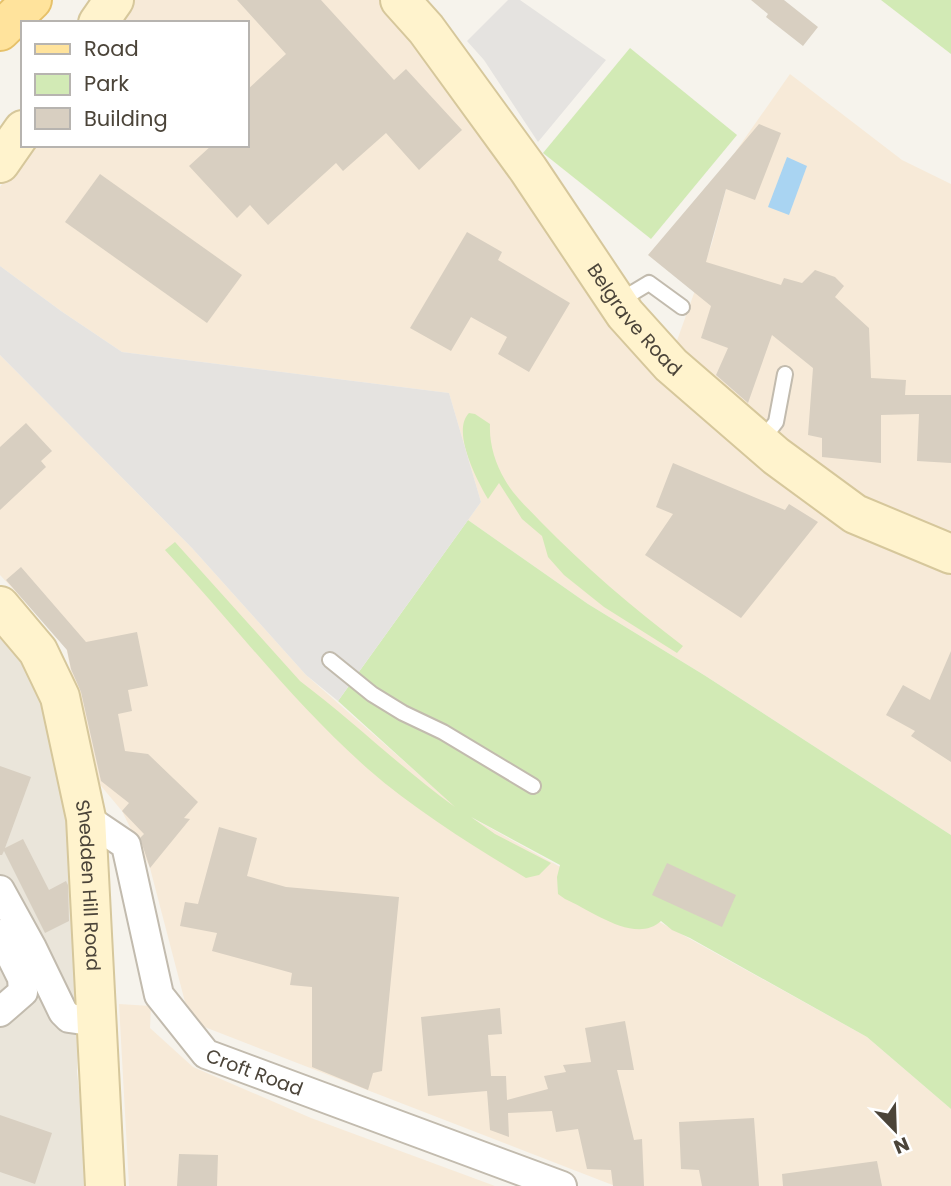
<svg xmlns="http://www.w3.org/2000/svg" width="951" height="1186" viewBox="0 0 951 1186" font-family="Poppins,sans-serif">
  <rect width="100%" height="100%" fill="#f6f3ec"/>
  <!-- residential -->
  <polygon fill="#eae5da" points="0,637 27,663 49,708 69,809 81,981 77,1072 87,1169 86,1186 0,1186"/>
  <!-- commercial -->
  <g fill="#f7ead8">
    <polygon points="134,0 379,0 445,78 671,382 729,441 809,499 951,568 951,835 704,675 588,604 468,520 481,502 449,393 122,352 61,311 0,266 0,187 29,145 247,145 247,23 119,23"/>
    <polygon points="790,74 902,160 951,184 951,538 867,502 822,476 674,349 712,243 736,151"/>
    <polygon points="0,355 192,548 306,675 463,813 867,1037 951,1109 951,1186 615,1186 202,1026 185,1002 150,868 122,811 91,774 66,646 0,575"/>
    <polygon points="119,1004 151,1006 150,1028 193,1067 311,1118 495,1186 129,1186"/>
  </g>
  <!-- green -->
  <g fill="#d2eab5">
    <polygon points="881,0 951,0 951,54"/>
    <polygon points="630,48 737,135 651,239 543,153"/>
    <path d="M469 413 475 414 490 424C489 443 495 463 505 480 514 496 528 508 540 521 585 567 632 607 683 646L677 653 604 607 564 575 548 557 542 536 522 519 499 483 488 499C477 480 451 431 469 413Z"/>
    <path d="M468 520 588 604 704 675 951 835V1109L867 1037 690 938 672 930 661 921C635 945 591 910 565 899L558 894 557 877 560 865 471 817 495 834 551 863 539 875 526 878C472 845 416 811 368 769 293 703 233 623 165 550L175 542 300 681C353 721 401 768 455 807L338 701Z"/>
  </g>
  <!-- parking -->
  <g fill="#e5e3e0">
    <polygon points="508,0 520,0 606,60 538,142 484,60 467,41"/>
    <polygon points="0,266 61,311 122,352 449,393 481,502 338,701 306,675 192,548 0,355"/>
  </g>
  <!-- water -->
  <polygon fill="#a9d4f2" points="787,157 807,166 789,215 768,207"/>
  <!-- building -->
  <g fill="#d8cfc1">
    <polygon points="237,0 321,0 394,80 406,69 462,130 419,170 386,133 343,171 336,163 268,225 250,205 237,218 189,166 212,145 247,145 247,90 286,54"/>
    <polygon points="751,0 784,0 818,27 803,46 766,17 768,14"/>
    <polygon points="759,124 781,133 755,200 726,189 706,262 781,285 784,278 802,283 815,270 835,277 844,286 835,297 869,328 871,378 906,380 905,395 951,395 951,463 917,461 919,414 881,415 881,463 822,457 822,438 808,435 813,368 772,335 748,403 716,375 728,348 701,338 711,306 648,255"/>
    <polygon points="100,174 242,275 207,323 65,222"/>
    <polygon points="467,232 502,252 498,260 570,303 529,372 498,354 507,337 471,317 451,351 410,328"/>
    <polygon points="26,423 52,451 41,461 46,467 0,510 0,447"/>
    <polygon points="673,463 785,510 789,504 818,522 741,618 645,555 673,514 656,507"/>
    <polygon points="21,567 86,642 137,632 148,686 128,690 132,711 118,714 125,751 148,754 198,802 184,818 190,819 150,868 140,838 144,834 122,811 129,803 101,781 81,692 71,669 67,650 6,580"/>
    <polygon points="951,651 951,762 911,736 915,731 886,715 903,685 930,700"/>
    <polygon points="0,766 31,777 5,848 23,839 49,890 66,881 68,885 69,921 45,933 4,851 2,855 0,855"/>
    <polygon points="219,827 257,838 247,876 286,887 399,897 382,1071 373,1073 368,1090 312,1067 312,987 290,985 292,973 212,951 217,933 180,926 185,902 198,904"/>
    <polygon points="667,863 736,895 722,927 652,895"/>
    <polygon points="500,1008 502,1034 488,1035 491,1076 506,1076 507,1100 548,1089 544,1076 566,1072 563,1065 591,1062 585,1028 625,1021 634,1070 617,1070 634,1140 642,1139 644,1186 613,1186 611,1170 587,1169 578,1129 556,1132 552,1111 508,1113 509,1137 490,1130 487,1091 428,1096 421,1017"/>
    <polygon points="0,1115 52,1133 35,1184 0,1172"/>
    <polygon points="754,1118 759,1186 702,1186 699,1170 681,1169 679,1122"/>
    <polygon points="179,1154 218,1155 217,1186 177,1186"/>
    <polygon points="877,1161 882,1186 783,1186 782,1174"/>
  </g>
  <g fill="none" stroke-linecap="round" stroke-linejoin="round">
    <!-- lane casing -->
    <g stroke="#c2bbae" stroke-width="18">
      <g id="lane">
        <polyline points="619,301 649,283 682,307"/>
        <polyline points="762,440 776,422 785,374"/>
        <polyline points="330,660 372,694 403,713 443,732 533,786"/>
      </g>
    </g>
    <!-- street casing -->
    <g stroke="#c2bbae" stroke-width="32">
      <g id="street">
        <path id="s1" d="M86 818 126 845 159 995 206 1054 562 1186"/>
        <polyline points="0,890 32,948 63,1012 69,1018 97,1022"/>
        <polyline points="0,934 22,978 23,992 0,1012"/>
      </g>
    </g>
    <!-- secondary casing -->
    <g stroke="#d6c79b" stroke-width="42">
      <g id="secondary">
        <path id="s2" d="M400 0 426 29 528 169 625 314 671 365 776 456 855 514 951 554"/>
        <polyline points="98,23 114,0"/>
        <polyline points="0,163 23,130"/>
        <path id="s3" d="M0 606 38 651 60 697 86 818 105 1186"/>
      </g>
    </g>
    <!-- primary casing -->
    <g stroke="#e6c16a" stroke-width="42">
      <polyline id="primary" points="0,31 32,0"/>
    </g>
    <!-- lane -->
    <use href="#lane" stroke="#fff" stroke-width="14"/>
    <!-- street -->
    <use href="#street" stroke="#fff" stroke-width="28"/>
    <!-- secondary -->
    <use href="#secondary" stroke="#fff3cd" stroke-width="38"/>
    <!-- primary -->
    <use href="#primary" stroke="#ffe39c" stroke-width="38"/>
  </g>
  <g text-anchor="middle" stroke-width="7" stroke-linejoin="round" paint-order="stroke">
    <!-- street labels -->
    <g font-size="19" fill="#4b4439" stroke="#fff">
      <text dy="7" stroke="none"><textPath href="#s2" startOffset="397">Belgrave Road</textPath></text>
      <text dy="7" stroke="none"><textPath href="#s3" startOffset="301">Shedden Hill Road</textPath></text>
      <text dy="7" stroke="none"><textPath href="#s1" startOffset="329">Croft Road</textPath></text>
    </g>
  </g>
  <!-- legend -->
  <rect x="21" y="21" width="228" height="126" fill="#ffffff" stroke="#b7b4b0" stroke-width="2"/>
  <rect x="35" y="44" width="35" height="10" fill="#ffe39c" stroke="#b7b4b0" stroke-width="2"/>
  <text x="84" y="56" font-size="21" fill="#4b4439">Road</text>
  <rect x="35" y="74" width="35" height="21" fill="#d2eab5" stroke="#b7b4b0" stroke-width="2"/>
  <text x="84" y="91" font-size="21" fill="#4b4439">Park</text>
  <rect x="35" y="108" width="35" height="21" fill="#d8cfc1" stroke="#b7b4b0" stroke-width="2"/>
  <text x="84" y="126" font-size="21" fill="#4b4439">Building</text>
  <!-- north arrow -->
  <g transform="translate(895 1130) rotate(157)" stroke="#ffffff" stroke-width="5" paint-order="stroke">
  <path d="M0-5L12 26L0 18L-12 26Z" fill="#4b4439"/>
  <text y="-10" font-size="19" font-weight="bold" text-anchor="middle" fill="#4b4439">N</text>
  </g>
</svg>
